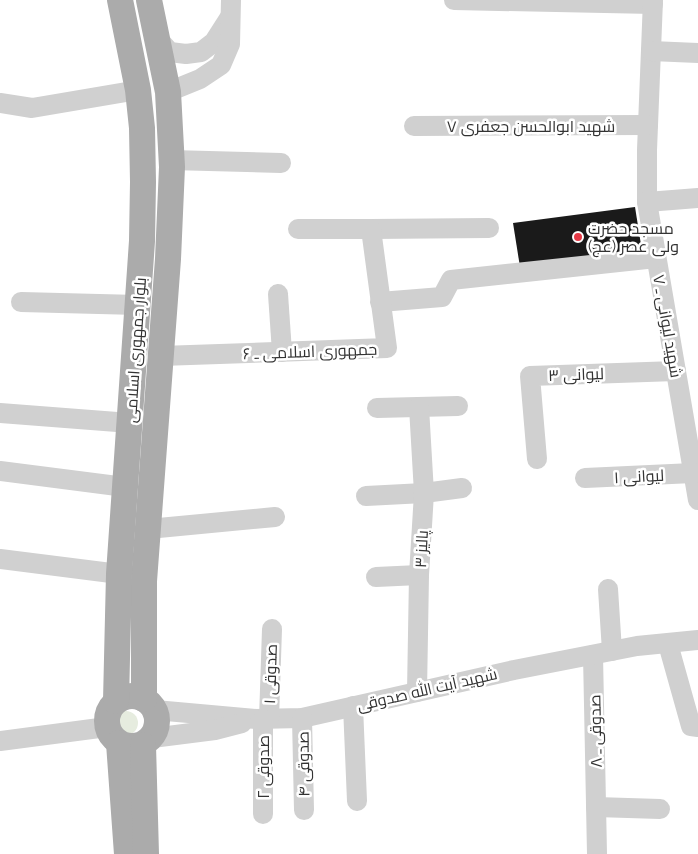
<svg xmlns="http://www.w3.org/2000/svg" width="698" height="854" viewBox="0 0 698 854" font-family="Raleway,Cairo,sans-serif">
  <rect width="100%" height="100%" fill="#fff"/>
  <!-- green -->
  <circle fill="#e6ecdf" cx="126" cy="723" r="12"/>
  <!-- building -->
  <polygon fill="#1a1a1a" points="635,207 642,251 520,267 513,223"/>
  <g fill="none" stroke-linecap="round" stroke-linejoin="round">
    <!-- minor -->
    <g stroke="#d0d0d0" stroke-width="20">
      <polyline points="454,0 653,4"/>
      <polyline points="653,0 647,150 647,202 698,500"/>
      <polyline points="156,37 170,52 186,54 201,52 214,42 230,17"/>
      <polyline points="651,51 698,53"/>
      <polyline points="168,92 200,79 221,65 230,44 231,0"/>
      <polyline points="0,103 32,108 138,90"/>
      <polyline points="414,126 648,125"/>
      <polyline points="171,160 281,163"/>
      <polyline points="647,202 698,198"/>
      <polyline points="371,229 489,228"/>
      <polyline points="278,294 282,352"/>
      <polyline points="21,302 138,305"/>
      <polyline points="380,302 442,297 451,280 656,258"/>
      <polyline points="161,356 387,348 371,229 298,229"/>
      <polyline points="377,408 458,406"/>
      <polyline points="0,413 130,423"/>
      <polyline points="537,459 530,376 676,371"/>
      <polyline points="0,471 125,487"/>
      <polyline points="585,478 693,473"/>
      <polyline points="366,496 424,493 462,488"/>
      <polyline points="148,529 275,517"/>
      <polyline points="0,559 119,574"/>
      <polyline points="376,577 419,575"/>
      <polyline points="608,589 612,651"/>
      <polyline points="668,644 691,726 698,727"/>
      <polyline points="593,655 597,854"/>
      <polyline points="417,692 419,575 424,493 419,407"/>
      <polyline points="353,706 357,801"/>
      <polyline points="155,710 256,719 302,718 514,670 637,646 698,640"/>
      <polyline points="302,718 304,810"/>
      <polyline points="269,719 272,629"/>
      <polyline points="152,738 215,730 242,723"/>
      <polyline points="0,741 107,727"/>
      <polyline points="596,807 660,809"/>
      <polyline points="263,814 263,719"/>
    </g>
    <!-- major -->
    <g stroke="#ababab" stroke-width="26">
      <circle cx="132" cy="721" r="25"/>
      <polyline points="144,699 144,581 168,259 172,167 168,92 149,0"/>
      <polyline points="116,701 119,574 142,241 143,182 142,128 138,90 120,0"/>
      <polyline points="119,743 127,854"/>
      <polyline points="143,745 146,854"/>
    </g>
  </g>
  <!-- markers -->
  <circle fill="#e63946" stroke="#fff" stroke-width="2" cx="578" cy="237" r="5"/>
  <g text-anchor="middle" stroke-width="5" stroke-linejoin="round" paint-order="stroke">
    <!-- street labels -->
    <g font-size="16" fill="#333" stroke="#fff">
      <text x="531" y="132">شهید ابوالحسن جعفری ۷</text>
      <text transform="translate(668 326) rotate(80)" y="6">شهید لیوانی ـ ۷</text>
      <text transform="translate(135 350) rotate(-86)" y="6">بلوار جمهوری اسلامی</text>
      <text transform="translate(310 351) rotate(-2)" y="6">جمهوری اسلامی ـ ۶</text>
      <text transform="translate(576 374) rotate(-2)" y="6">لیوانی ۳</text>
      <text transform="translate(639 476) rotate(-3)" y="6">لیوانی ۱</text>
      <text transform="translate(421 549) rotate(-87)" y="6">پالیز ۳</text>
      <text transform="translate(270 674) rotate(-88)" y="6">صدوقی ۱</text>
      <text transform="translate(427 689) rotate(-13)" y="6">شهید آیت الله صدوقی</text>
      <text transform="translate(595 731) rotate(-91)" y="6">صدوقی ـ ۸</text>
      <text transform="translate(303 764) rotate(-91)" y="6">صدوقی ۴</text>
      <text transform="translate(263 767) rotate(-90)" y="6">صدوقی ۲</text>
    </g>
    <!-- poi labels -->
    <g font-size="16" fill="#333" stroke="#fff" text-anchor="start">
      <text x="588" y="234">مسجد حضرت<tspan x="588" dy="18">ولی عصر (عج)</tspan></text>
    </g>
  </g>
</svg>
